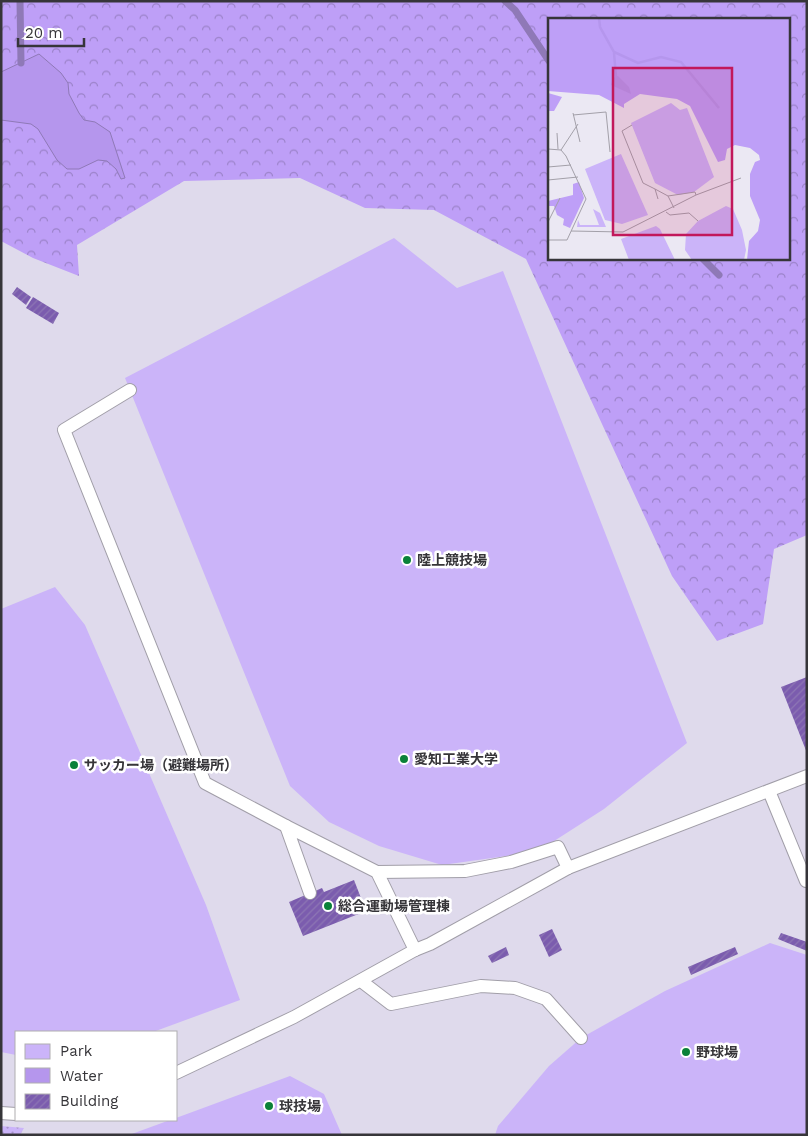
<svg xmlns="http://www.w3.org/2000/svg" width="808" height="1136" viewBox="0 0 808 1136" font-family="'Work Sans','Noto Sans JP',sans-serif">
  <defs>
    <pattern id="grass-dots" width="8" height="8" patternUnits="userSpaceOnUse" patternTransform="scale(1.25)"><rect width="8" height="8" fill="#cbb4f9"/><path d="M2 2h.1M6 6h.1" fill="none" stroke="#a693cb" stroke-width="1.8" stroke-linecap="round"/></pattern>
    <pattern id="forest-crowns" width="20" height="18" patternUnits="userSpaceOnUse" patternTransform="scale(1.25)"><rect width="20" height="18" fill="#be9ff7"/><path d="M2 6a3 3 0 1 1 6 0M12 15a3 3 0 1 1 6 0" fill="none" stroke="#9b82c9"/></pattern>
    <pattern id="building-hatch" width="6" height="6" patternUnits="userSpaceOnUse" patternTransform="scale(1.25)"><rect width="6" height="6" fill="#7b5cae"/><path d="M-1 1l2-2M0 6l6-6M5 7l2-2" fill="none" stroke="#8d76b4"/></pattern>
  </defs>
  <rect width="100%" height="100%" fill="#ebe8f3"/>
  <!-- built -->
  <path fill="#dfdaec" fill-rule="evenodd" d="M1 152 401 156 807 485V1135H1ZM16 1032H176V1120H16Z"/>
  <!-- grass -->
  <polygon fill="url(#grass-dots)" points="1,1126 24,1128 20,1135 1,1135"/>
  <!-- forest -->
  <path fill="url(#forest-crowns)" fill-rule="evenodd" d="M1 1H807V535L774 549 763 624 717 641 672 576 526 259 434 210 365 208 300 178 184 181 77 245 79 276 33 258 1 241ZM549 19H789V259H549Z"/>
  <!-- park -->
  <g fill="#cbb4f9">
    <polygon points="394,238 457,288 503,271 687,743 604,809 551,843 513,855 442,865 379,846 329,822 290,786 125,378"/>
    <polygon points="55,587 85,625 206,905 240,1000 153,1032 16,1032 16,1055 1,1052 1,609"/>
    <polygon points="770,943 807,955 807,1135 495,1135 498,1126 549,1066 581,1038 665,991"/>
    <polygon points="290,1076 324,1094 342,1135 129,1135 170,1120 176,1120 176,1118"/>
  </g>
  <!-- water -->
  <polygon fill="#b596ed" stroke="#8f79b7" points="39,54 61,73 68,83 69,94 79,113 84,120 95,122 110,132 125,178 121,179 116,169 107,161 98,160 79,169 67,169 57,160 38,129 31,124 1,120 1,72"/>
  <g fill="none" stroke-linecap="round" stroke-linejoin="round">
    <!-- stream -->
    <g stroke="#8f79b7" stroke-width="7">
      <polyline points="20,1 21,63"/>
      <polyline points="505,1 515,10 549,61"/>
      <polyline points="703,259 719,275"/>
    </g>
  </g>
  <!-- building -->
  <g fill="url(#building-hatch)">
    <polygon points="17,287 31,297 26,305 12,294"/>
    <polygon points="33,297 59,313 53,324 26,308"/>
    <polygon points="807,677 807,753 781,687"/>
    <polygon points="354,880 366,911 303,936 289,902 322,888 324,892"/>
    <polygon points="552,929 562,950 549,957 539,935"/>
    <polygon points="781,933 807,942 807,951 778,939"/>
    <polygon points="506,947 509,955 492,963 488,956"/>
    <polygon points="735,947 738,954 691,975 688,967"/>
  </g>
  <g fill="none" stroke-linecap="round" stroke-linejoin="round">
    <!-- service casing -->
    <g stroke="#a19ea8" stroke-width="14">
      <g id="service">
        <polyline points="130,390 64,430 205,783 286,826"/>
        <polyline points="769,791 806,881"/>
        <polyline points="377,872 465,871 511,862 558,847 568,868"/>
        <polyline points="310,893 286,826 377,872 415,950"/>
        <polyline points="361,981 391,1004 481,986 515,988 546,999 581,1038"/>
        <polyline points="176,1073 294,1017 415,950 430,944 568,868 807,776"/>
        <polyline points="1,1113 16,1114"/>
      </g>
    </g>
    <!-- service -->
    <use href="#service" stroke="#fff" stroke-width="12"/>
  </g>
  <!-- markers -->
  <g fill="#0a8139" stroke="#fff" stroke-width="2">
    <circle cx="407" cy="560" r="5"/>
    <circle cx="404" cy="759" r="5"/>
    <circle cx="74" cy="765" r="5"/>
    <circle cx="328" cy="906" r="5"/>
    <circle cx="686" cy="1052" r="5"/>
    <circle cx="269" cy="1106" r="5"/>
  </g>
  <g text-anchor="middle" stroke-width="5" stroke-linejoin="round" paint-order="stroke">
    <!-- poi labels -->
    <g font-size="14" font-weight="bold" fill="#363539" stroke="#fff" text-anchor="start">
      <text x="417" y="565">陸上競技場</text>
      <text x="414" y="764">愛知工業大学</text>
      <text x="84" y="770">サッカー場（避難場所）</text>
      <text x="338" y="911">総合運動場管理棟</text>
      <text x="696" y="1057">野球場</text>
      <text x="279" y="1111">球技場</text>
    </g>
  </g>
  <!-- overview -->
  <g transform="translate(548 18)">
    <rect width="242" height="242" fill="#ebe8f3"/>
    <path d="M45 191 52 195 58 209H29L30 202 32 207H51Z" fill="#cbb4f9"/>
    <path d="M0 0H242V242H199L201 223 210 213 212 202 202 178V156L207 144 212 142 211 137 202 130 187 127 179 131 177 142 170 144 142 88 129 81 92 76 76 86V90L51 77 0 73ZM0 75 14 79 6 93H0ZM31 164 36 180 22 210 15 207 16 201 9 197 6 188H0V183L25 177V166Z" fill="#be9ff7"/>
    <path d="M123 85 132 92 139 90 166 159 146 174 130 177 107 165 83 105ZM73 136 100 197 74 206 57 202 37 151ZM178 188 185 191 194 212 198 232 196 242H144L137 232 138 216 150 203ZM108 208 112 211 127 242H81L73 221Z" fill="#cbb4f9"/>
    <path d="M70 58 81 69 83 76 63 67 65 60Z" fill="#b596ed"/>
    <path fill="none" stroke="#b596ed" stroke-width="2.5" d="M51 0 52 9 66 34 90 45 113 39 133 44 171 90M66 35 68 59"/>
    <path fill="none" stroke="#a3a0a9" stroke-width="1" d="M25 95 32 124M25 97 58 94 62 134M84 107 74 113 95 165 107 171M9 115 10 131M0 131 13 132 18 138 38 181 19 222H0M13 132 30 106M0 149 23 147M0 162 30 159M120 178 147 174 148 177M110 181 107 171 120 178 126 190M118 194 122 197 141 195 150 203M0 204 12 180M23 213 75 214 148 177 193 160"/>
    <path fill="#c2185b" fill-opacity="0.15" stroke="#c2185b" stroke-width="2.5" d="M65 50H184V217H65Z"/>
    <rect width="242" height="242" fill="none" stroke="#363539" stroke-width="2.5"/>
  </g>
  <!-- border -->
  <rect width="808" height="1136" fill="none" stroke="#363539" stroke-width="5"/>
  <!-- legend -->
  <rect x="15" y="1031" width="162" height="90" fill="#ffffff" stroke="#afaeb0"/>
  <rect x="25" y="1044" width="25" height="15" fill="#cbb4f9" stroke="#afaeb0"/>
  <text x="60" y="1056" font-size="15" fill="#363539">Park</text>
  <rect x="25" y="1068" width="25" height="15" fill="#b596ed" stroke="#afaeb0"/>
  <text x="60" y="1081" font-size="15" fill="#363539">Water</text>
  <rect x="25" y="1094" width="25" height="15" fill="url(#building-hatch)" stroke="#afaeb0"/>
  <text x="60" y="1106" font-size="15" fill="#363539">Building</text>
  <!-- scale -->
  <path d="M18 38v8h66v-8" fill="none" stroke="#363539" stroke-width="2.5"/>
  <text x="25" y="38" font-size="15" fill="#363539" stroke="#ffffff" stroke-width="4" paint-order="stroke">20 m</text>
</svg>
